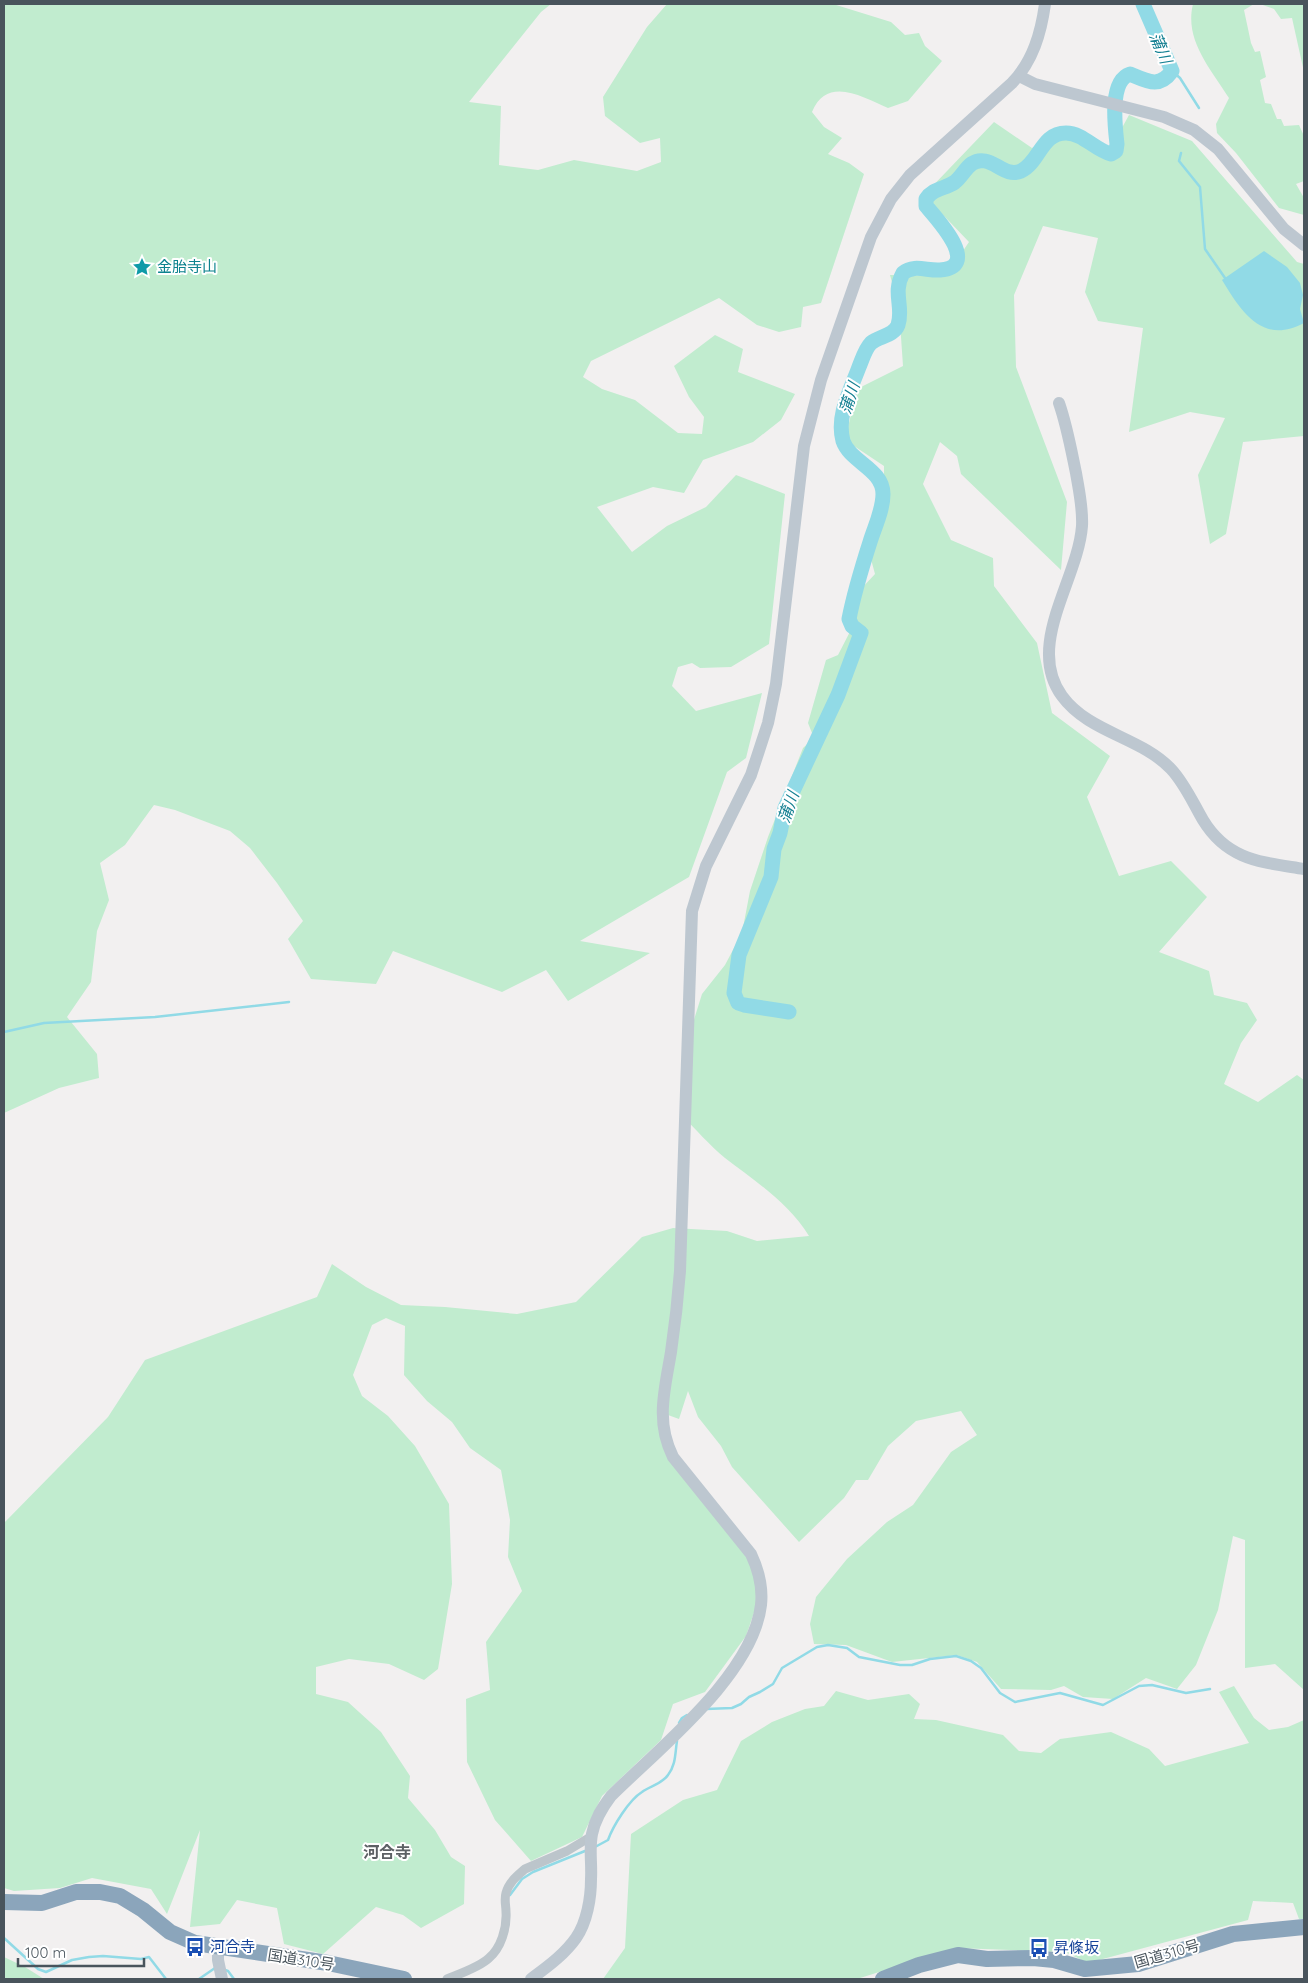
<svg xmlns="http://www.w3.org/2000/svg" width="1308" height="1983" viewBox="0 0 1308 1983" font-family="Quicksand,'Noto Sans JP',sans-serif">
  <rect width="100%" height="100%" fill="#f2f0f0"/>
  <!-- green -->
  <g fill="#c1eccf">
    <path d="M4 4H551L541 12 469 102 501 106 499 165 538 170 574 160 637 171 661 162 660 138 640 143 605 116 603 97 647 27 667 4H833L891 22 905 35 919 33 925 46 942 61 908 101 888 108C863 97 827 75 812 112L824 127 842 138 828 154 849 163 864 174 821 303 803 307 801 327 779 332 757 325 719 298 591 361 583 377 602 389 635 400 678 433 702 434 704 417 689 397 674 366 715 335 743 349 738 372 795 394 781 420 753 442 703 460 684 493 653 487 597 507 632 552 667 526 706 507 736 475 785 494 769 644 731 667 700 668 692 663 678 667 672 686 696 711 762 693 746 758 727 772 689 877 580 941 650 953 568 1001 546 970 502 992 393 951 376 984 311 979 288 939 303 921 277 883 250 848 230 831 175 810 154 805 125 845 100 863 109 900 97 931 91 982 67 1017 97 1054 99 1078 59 1088 4 1113Z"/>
    <path d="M1193 4H1254L1244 10 1251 43 1255 52 1260 51 1266 77 1260 80 1265 103 1271 104 1277 119H1281L1284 126 1299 125 1304 136V181L1296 184 1304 198V215L1279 208 1236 153 1217 133 1216 124 1229 98C1211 69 1184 40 1193 4Z"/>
    <polygon points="1260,4 1304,4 1304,72 1292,18 1281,19 1274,9"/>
    <path d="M1129 115 1192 141 1297 262 1304 264V436L1243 442 1226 534 1210 544 1198 475 1225 418 1190 412 1129 432 1143 328 1098 321 1085 292 1098 238 1043 226 1014 295 1016 367 1067 502 1061 570 961 474 957 456 940 442 923 484 951 540 993 558 994 586 1037 643 1052 713 1110 756 1087 797 1119 876 1171 861 1207 897 1159 952 1209 971 1214 995 1247 1003 1257 1020 1241 1043 1224 1084 1258 1102 1297 1075 1304 1080V1690L1275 1664 1245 1668V1540L1233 1536 1218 1610 1196 1665 1177 1689 1146 1678 1113 1699 1083 1697 1064 1686 1051 1690 1001 1689 977 1662 957 1655 892 1662 846 1645 814 1644 810 1624 816 1597 847 1559 887 1522 913 1505 951 1452 977 1435 961 1411 916 1421 888 1446 868 1480H856L844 1498 799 1542 732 1467 721 1446 698 1417 688 1391 679 1419 657 1411 662 1442 739 1543 754 1570 759 1598 746 1636 705 1692 673 1704 661 1740 602 1796 582 1837 531 1861 495 1820 467 1762 466 1699 490 1690 486 1642 522 1591 508 1557 510 1520 501 1470 470 1448 452 1422 427 1401 404 1375 405 1326 386 1318 372 1325 353 1375 362 1396 388 1416 415 1446 449 1504 452 1584 438 1669 424 1680 389 1664 349 1659 316 1667V1694L348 1702 381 1732 410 1776 408 1798 435 1830 451 1857 465 1866 464 1904 421 1928 403 1915 376 1907 323 1954 284 1944 277 1908 237 1900 220 1924 190 1927 200 1830 167 1914 151 1889 92 1878 60 1888 14 1891 4 1888V1523L108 1417 145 1360 317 1297 332 1264 366 1287 401 1305 445 1307 517 1314 576 1302 642 1237 673 1228 727 1231 757 1241 809 1236C788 1202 756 1182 725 1158 709 1145 696 1129 681 1115L687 1042 702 994 725 965 742 933 750 891 768 837 803 748 814 738 808 723 826 660 838 655 856 620 846 605 875 574 868 548 884 496V466L845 440 857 389 903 366 899 308 890 275 946 276 969 242 924 195 994 122 1032 148 1057 133 1111 148Z"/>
    <polygon points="1234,1686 1254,1718 1269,1730 1288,1727 1304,1720 1304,1919 1299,1919 1293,1903 1253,1901 1248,1920 1088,1963 1065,1952 955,1948 857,1979 603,1979 625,1948 631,1834 683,1800 717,1790 741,1741 772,1722 805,1709 824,1706 836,1691 868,1700 909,1694 920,1704 914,1719 936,1720 1003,1735 1019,1751 1041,1753 1060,1739 1111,1732 1149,1749 1165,1766 1249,1743 1219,1692"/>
    <polygon points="4,1957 25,1967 44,1979 4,1979"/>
  </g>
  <!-- water -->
  <path fill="#91dae6" d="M1264 251 1287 267 1300 283 1303 295 1300 309 1304 323C1263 345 1242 313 1222 280Z"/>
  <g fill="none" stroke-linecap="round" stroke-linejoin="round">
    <!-- stream -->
    <g stroke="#91dae6" stroke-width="2.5">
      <polyline points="1172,71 1180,78 1199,108"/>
      <polyline points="1181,153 1179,161 1200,187 1205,249 1225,278"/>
      <polyline points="4,1032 44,1023 155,1017 289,1002"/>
      <polyline points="706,1709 732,1708 741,1704 749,1697 760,1692 773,1684 782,1668 817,1647 828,1645 847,1648 859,1657 900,1665 912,1665 930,1659 956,1656 971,1661 981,1668 1000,1693 1015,1702 1060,1693 1103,1705 1139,1686 1152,1685 1186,1693 1210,1689"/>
      <polyline points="679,1723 682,1718 687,1715"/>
      <path d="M595 1847 608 1840C613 1826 629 1800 642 1792 650 1786 662 1784 668 1775 676 1765 675 1753 677 1741"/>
      <polyline points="510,1895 522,1879 533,1872 585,1851"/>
      <polyline points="4,1938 38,1969 46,1972 72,1960 89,1957 103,1956 141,1959 149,1957 166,1979"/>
      <polyline points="225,1970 228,1971 234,1979"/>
      <polyline points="199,1979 215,1968"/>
    </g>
    <!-- river -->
    <path stroke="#91dae6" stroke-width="15" d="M789 1012 744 1005 738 1003 734 993 739 955 771 877 774 849 780 833 785 808 838 695 861 633 852 626 849 619C854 593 862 567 870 542 875 526 883 510 883 494 883 469 850 462 843 441 836 416 851 389 859 367 862 360 865 349 871 343 879 336 894 336 898 325 904 307 892 293 903 273 914 264 927 271 940 270 982 267 937 219 926 206V199C933 188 945 189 955 182 965 174 969 158 985 161 997 163 1007 177 1021 171 1040 162 1041 133 1066 133 1083 133 1095 150 1111 154L1116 151 1117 144C1115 126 1109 81 1130 74 1147 81 1159 89 1172 71L1143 4"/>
    <!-- street -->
    <path stroke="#bcc5cb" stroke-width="9" d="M447 1979C459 1974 480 1967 489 1958 501 1948 507 1928 506 1912 506 1905 504 1900 506 1893 509 1882 517 1876 525 1869L567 1851 592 1836"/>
    <!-- secondary -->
    <g stroke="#bdc7d0" stroke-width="12">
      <polyline points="1019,76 1035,84 1164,117 1194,130 1218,149 1284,229 1304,245"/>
      <path d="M1059 403C1067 426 1071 449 1076 473 1079 491 1083 508 1082 526 1078 580 1025 645 1062 696 1089 733 1141 737 1171 769 1185 784 1193 803 1203 820 1228 861 1262 862 1304 869"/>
      <polyline points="218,1947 218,1960 222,1979"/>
      <path d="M531 1979C547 1967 564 1955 576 1938 587 1922 591 1898 591 1879 592 1864 589 1849 592 1834 595 1819 602 1808 611 1796 658 1749 753 1675 761 1605 763 1587 759 1571 751 1554L673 1457C655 1421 665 1389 671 1352 675 1325 678 1298 680 1271L692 911 706 866 751 775 768 723 776 684 804 446 821 380 871 237 891 199 910 175 1012 83C1033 61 1041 33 1045 4"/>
    </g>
    <!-- highway -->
    <g stroke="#8ba5bb" stroke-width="16">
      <polyline points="4,1902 42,1903 76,1892 100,1892 120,1896 143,1910 170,1932 195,1943 328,1963 404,1979"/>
      <polyline points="883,1979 919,1965 958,1955 987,1959 1033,1958 1054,1960 1085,1969 1138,1964 1233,1934 1304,1927"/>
    </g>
  </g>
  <!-- icons -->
  <defs>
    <g id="sight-bare" transform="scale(1.5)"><path d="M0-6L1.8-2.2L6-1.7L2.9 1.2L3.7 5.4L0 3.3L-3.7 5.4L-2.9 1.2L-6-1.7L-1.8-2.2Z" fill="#0f9aa8" stroke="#fff" stroke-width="2.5" paint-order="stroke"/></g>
    <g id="bus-bare" transform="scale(1.5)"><path d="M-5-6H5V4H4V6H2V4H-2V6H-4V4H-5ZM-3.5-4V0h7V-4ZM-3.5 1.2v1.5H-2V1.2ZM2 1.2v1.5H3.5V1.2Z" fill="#1a4fb4" stroke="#fff" stroke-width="2.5" paint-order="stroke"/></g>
  </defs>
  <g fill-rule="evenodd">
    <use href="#sight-bare" x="142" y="267"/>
    <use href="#bus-bare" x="195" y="1947"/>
    <use href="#bus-bare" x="1039" y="1948"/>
  </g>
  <g text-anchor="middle" stroke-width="4" stroke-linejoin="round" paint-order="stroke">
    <!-- culture labels -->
    <g font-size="15" fill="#0d838f" stroke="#fff" text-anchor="start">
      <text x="157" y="272">金胎寺山</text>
    </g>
    <!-- transit labels -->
    <g font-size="15" fill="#164399" stroke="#fff" text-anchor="start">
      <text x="210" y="1952">河合寺</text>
      <text x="1054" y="1953">昇條坂</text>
    </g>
    <!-- street labels -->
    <g font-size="15" fill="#49545c" stroke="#fff">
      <text transform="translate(1167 1954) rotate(-16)" y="5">国道310号</text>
      <text transform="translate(301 1960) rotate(9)" y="5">国道310号</text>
    </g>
    <!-- water labels -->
    <g font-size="16" font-style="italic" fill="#168193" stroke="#fff">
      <text transform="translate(1161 48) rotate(67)" y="6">蒲川</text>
      <text transform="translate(849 398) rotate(-72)" y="6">蒲川</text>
      <text transform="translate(788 807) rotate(-71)" y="6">蒲川</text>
    </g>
    <!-- neighbourhood labels -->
    <g font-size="16" font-weight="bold" fill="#5c6064" stroke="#fff">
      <text x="387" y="1858">河合寺</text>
    </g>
  </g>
  <!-- border -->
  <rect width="1308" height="1983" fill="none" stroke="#49545c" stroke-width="10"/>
  <!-- scale -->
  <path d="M18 1958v8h126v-8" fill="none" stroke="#49545c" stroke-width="2.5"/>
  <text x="25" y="1958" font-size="15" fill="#49545c" stroke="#ffffff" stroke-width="4" paint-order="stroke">100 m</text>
</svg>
